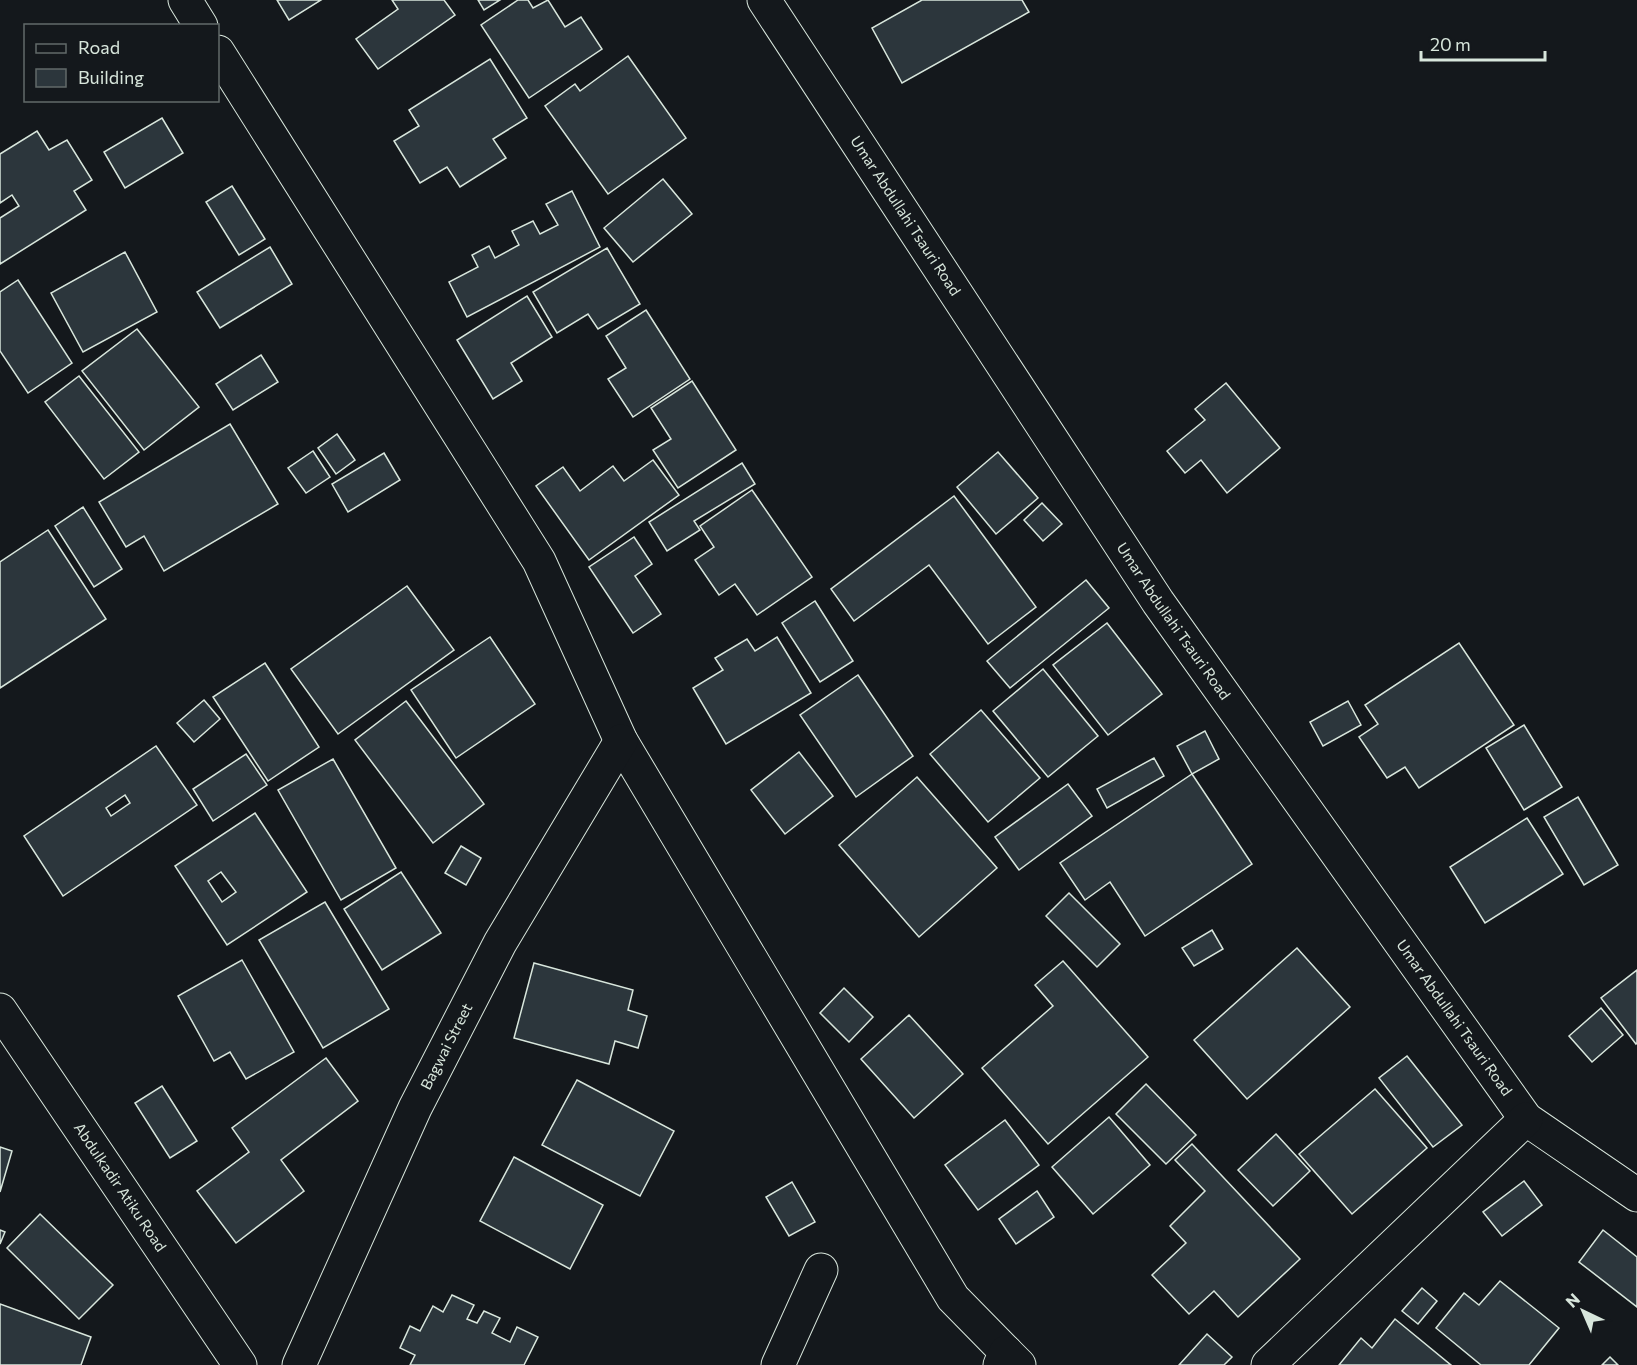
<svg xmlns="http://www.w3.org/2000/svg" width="1637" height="1365" viewBox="0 0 1637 1365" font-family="Commissioner,sans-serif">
  <rect width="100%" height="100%" fill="#14181c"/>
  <!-- building -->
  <g fill="#2c363c" stroke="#d8e6dc" stroke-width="1.5" fill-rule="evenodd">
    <polygon points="277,0 321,0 289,20"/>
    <polygon points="392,0 444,0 455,15 378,69 356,39 398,9"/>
    <polygon points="478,0 500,0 484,10"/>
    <polygon points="518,0 528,0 533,8 548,0 565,27 581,17 602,49 529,98 481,25"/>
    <polygon points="922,0 1022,0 1029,12 902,83 872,28"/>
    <polygon points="628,56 686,138 608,194 545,106 575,84 580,91"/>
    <polygon points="490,59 527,118 493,139 506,158 460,187 447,167 420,183 394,141 419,126 409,110"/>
    <polygon points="162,118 183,153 125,188 104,152"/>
    <polygon points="37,131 49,150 67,140 92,180 74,191 86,210 0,264 0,218 19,206 12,195 0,203 0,154"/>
    <polygon points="663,179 692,214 633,262 604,228"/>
    <polygon points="232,186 265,239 239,255 206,202"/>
    <polygon points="572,191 600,247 467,317 449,282 478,267 472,255 489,246 495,258 519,245 512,231 533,221 540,234 558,225 546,204"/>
    <polygon points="270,247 292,284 220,328 197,292"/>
    <polygon points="607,248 640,304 598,329 588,314 557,333 533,292"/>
    <polygon points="125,252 157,312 83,352 51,293"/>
    <polygon points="18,280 72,363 28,393 0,351 0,292"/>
    <polygon points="527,296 552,337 511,363 522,381 493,399 457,340"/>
    <polygon points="646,310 690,379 633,417 608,379 626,368 606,336"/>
    <polygon points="137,329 199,407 144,450 82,371"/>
    <polygon points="261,355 278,382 233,410 216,384"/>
    <polygon points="79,376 139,452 104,479 45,402"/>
    <polygon points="692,381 736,450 678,488 653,450 671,439 651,408"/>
    <polygon points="1226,383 1280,448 1227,493 1201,460 1185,473 1167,451 1205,420 1195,409"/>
    <polygon points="230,424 278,504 164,571 144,536 126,547 99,502"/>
    <polygon points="337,434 355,460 336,474 318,448"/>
    <polygon points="313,451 330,477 306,493 288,468"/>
    <polygon points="998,452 1038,498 996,534 957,487"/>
    <polygon points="384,453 400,480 348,512 332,484"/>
    <polygon points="653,460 679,495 589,560 536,486 563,467 580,491 613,466 624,481"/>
    <polygon points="742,463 755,484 694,521 700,530 667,551 649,522"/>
    <polygon points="752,490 812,577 757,615 735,584 719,595 695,560 714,547 700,526"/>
    <polygon points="954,496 1036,607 988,644 929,565 854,621 831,589"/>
    <polygon points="1042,503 1062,524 1043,541 1024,520"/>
    <polygon points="83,507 122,569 94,587 55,526"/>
    <polygon points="48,530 106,619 0,688 0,562"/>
    <polygon points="634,537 652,564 635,576 661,614 633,633 589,567"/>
    <polygon points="1086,580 1109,608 1010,688 987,661"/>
    <polygon points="407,586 454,650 338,734 291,669"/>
    <polygon points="815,601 853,661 820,682 782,623"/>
    <polygon points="1107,623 1162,694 1108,735 1053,665"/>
    <polygon points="490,637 535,704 456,758 411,690"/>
    <polygon points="777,637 811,693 726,744 693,688 723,670 715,658 747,639 755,651"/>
    <polygon points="1459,643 1514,725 1419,788 1405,767 1387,778 1359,737 1378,724 1365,705"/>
    <polygon points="265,663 319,747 268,781 213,697"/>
    <polygon points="1043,669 1098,736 1048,777 993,711"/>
    <polygon points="858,675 913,756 856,797 800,715"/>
    <polygon points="204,700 220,719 194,742 177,723"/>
    <polygon points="406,701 484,804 433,843 355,740"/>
    <polygon points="1348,701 1361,725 1323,746 1310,722"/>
    <polygon points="981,710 1040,778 988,822 930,754"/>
    <polygon points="1524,725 1562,787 1524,810 1486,748"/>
    <polygon points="1205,731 1219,759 1192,774 1177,746"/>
    <path d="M156 746 197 805 63 896 24 836ZM125 795 130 803 111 816 106 808Z"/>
    <polygon points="799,752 833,796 785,834 751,790"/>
    <polygon points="246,754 267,785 213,821 193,789"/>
    <polygon points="1154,758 1164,776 1107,808 1097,789"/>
    <polygon points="333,759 396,868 341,900 278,790"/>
    <polygon points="1192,774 1252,864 1145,936 1110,882 1085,900 1060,863"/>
    <polygon points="917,777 997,868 919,937 839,845"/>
    <polygon points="1068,784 1092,816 1019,870 995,837"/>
    <polygon points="1578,797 1618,865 1584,885 1544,817"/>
    <path d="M255 813 307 892 227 945 175 866ZM221 872 236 892 222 902 208 881Z"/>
    <polygon points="1527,818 1563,874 1485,923 1450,867"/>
    <polygon points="461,846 481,858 466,885 445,873"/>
    <polygon points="401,872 441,933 382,970 344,909"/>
    <polygon points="1069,893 1120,944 1097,967 1046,916"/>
    <polygon points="325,902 389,1009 323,1048 259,940"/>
    <polygon points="1212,930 1223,949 1194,966 1182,948"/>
    <polygon points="1297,948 1350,1007 1247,1099 1194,1040"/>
    <polygon points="242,960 294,1052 246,1079 230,1052 214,1061 178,996"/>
    <polygon points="1063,961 1148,1057 1048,1144 982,1068 1053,1006 1035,985"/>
    <polygon points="534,963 633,990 628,1010 647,1016 638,1048 615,1041 609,1064 514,1038"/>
    <polygon points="1637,970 1637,1043 1636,1044 1601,998"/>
    <polygon points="844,988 873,1017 849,1042 820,1013"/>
    <polygon points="1601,1008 1623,1035 1592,1062 1569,1036"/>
    <polygon points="909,1015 963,1074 914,1118 861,1059"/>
    <polygon points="1407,1056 1462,1125 1433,1147 1379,1078"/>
    <polygon points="326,1058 358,1101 281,1160 304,1191 236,1243 197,1191 249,1152 232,1128"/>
    <polygon points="577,1080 674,1131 640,1196 542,1145"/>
    <polygon points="1146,1084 1196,1135 1166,1164 1116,1114"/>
    <polygon points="162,1086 197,1141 170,1158 135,1103"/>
    <polygon points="1375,1089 1427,1148 1352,1214 1299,1154"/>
    <polygon points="1109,1117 1150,1165 1093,1214 1052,1167"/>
    <polygon points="1005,1120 1039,1165 978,1210 945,1165"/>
    <polygon points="1276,1134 1310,1171 1273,1206 1238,1170"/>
    <polygon points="1192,1144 1300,1259 1238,1317 1214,1291 1189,1314 1152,1275 1186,1243 1170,1226 1205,1191 1175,1160"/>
    <polygon points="0,1147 12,1151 0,1192"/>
    <polygon points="514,1157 603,1205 570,1269 480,1221"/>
    <polygon points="1524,1181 1542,1205 1502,1236 1483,1212"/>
    <polygon points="792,1182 815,1222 789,1236 766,1197"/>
    <polygon points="1037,1191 1054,1217 1016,1244 999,1219"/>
    <polygon points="40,1214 113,1285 79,1319 7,1248"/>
    <polygon points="0,1230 5,1232 0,1244"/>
    <polygon points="1603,1230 1637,1257 1637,1307 1579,1262"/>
    <polygon points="1500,1281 1559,1328 1529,1365 1481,1365 1436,1328 1464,1293 1479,1305"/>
    <polygon points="1422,1288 1437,1301 1418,1324 1402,1311"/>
    <polygon points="452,1295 474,1305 467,1319 477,1323 484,1311 500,1318 492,1333 510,1342 517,1327 538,1337 524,1365 410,1365 415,1355 400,1348 410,1326 420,1331 433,1306 443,1312"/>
    <polygon points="0,1304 91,1337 81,1365 0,1365"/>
    <polygon points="1395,1319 1451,1365 1339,1365 1361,1338 1372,1348"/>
    <polygon points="1207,1334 1232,1357 1224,1365 1179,1365"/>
    <polygon points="1610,1357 1618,1365 1602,1365"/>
  </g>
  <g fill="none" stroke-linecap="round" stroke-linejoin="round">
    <!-- minor casing -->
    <g stroke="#d8e6dc" stroke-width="35">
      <g id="minor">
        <polyline points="185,0 201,26"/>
        <path id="s1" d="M764 0 1158 602 1526 1119 1637 1195"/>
        <polyline points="218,52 539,561 621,741 953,1298 1006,1352"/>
        <path id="s2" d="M0 1010 240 1365"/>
        <polyline points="778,1365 821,1270"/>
        <polyline points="1268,1365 1526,1119"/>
      </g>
    </g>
    <!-- tertiary casing -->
    <g stroke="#d8e6dc" stroke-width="35">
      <g id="tertiary">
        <path id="s3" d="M299 1365 415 1108 500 943 621 741"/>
        <polyline points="1000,1365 1006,1352 1019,1365"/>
      </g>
    </g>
    <!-- minor -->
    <use href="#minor" stroke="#14181c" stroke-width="33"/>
    <!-- tertiary -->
    <use href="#tertiary" stroke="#14181c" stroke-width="33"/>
  </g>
  <g text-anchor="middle" stroke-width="4.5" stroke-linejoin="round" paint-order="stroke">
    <!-- street labels -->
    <g font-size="15" fill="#d8e6dc" stroke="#14181c">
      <text dy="5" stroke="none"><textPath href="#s1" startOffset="258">Umar Abdullahi Tsauri Road</textPath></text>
      <text dy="5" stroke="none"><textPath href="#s1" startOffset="744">Umar Abdullahi Tsauri Road</textPath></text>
      <text dy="5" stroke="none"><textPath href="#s1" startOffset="1230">Umar Abdullahi Tsauri Road</textPath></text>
      <text dy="5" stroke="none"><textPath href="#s3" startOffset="351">Bagwai Street</textPath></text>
      <text dy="5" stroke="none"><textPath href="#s2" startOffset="214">Abdulkadir Atiku Road</textPath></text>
    </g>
  </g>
  <!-- legend -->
  <rect x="24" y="24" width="195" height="78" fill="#14181c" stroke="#626a69" stroke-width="1.5"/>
  <rect x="36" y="44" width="30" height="9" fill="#14181c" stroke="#626a69" stroke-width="1.5"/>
  <text x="78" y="54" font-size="18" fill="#d8e6dc">Road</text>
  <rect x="36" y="69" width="30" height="18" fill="#2c363c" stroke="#626a69" stroke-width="1.5"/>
  <text x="78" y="84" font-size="18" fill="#d8e6dc">Building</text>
  <!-- north arrow -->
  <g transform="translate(1583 1311) rotate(316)" stroke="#14181c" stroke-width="4.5" paint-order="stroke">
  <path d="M0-4.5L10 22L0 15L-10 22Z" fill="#d8e6dc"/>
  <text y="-9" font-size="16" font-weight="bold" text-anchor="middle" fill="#d8e6dc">N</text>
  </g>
  <!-- scale -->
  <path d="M1421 51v9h124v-9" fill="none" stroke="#d8e6dc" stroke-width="3"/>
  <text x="1430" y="51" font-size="18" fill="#d8e6dc" stroke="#14181c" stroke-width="4.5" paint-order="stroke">20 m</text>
</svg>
